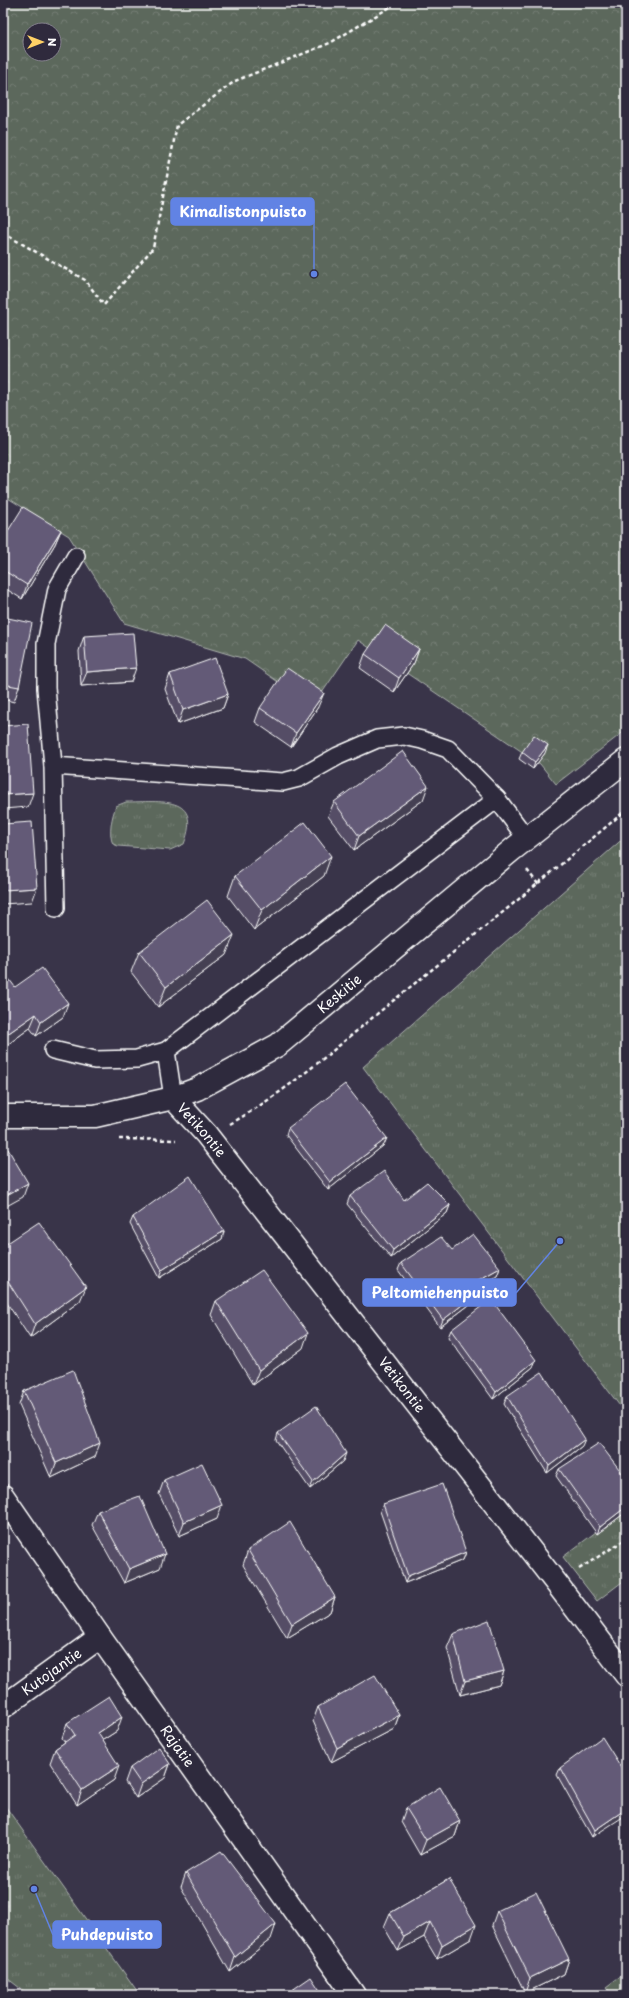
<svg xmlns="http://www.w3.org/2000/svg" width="629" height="1998" viewBox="0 0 629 1998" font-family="'Playpen Sans',sans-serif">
  <defs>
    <pattern id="forest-crowns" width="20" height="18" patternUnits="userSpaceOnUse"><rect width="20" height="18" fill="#5b675c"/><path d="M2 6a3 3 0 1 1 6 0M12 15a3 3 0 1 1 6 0" fill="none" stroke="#747e74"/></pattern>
    <pattern id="park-tufts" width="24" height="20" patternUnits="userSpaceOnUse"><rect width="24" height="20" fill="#5b675c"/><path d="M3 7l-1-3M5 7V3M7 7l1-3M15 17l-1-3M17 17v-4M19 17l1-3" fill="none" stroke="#747e74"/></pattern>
  </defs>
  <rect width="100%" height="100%" fill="#393449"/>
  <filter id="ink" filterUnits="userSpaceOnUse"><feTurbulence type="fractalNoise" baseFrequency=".025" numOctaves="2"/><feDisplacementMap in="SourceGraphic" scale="8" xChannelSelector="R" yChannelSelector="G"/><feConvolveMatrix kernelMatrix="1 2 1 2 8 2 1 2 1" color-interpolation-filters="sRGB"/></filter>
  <g filter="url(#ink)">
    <!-- forest -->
    <g fill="url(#forest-crowns)" stroke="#adb3ae" fill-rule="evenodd">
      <path d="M3 3H626V730L556 784 540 764 358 640 313 706 245 659 124 623 69 536 3 495ZM30 30H54V54H30Z"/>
      <polygon points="626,1972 626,1995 612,1995 606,1987"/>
    </g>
    <!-- park -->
    <g fill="url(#park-tufts)" stroke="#adb3ae">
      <path d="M126 802C160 802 203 794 184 844L170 850 118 846 113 844C108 834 112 816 116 806Z"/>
      <polygon points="626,836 626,1414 363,1067"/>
      <polygon points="626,1509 626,1579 597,1601 563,1557"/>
      <polygon points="3,1803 140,1995 29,1995 3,1975"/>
    </g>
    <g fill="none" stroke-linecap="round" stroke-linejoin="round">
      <!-- lane casing -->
      <g stroke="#fff" stroke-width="20">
        <g id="lane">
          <polyline points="53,766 283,782 299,778 338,756 377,739 404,736 422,740 448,749 497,799 527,839"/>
          <polyline points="56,908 53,766 46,688 46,644 57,589 76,556"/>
          <polyline points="53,1050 95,1060 137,1059 166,1051"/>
          <polyline points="173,1098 166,1051 497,799"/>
        </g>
      </g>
      <!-- street casing -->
      <g stroke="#fff" stroke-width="25">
        <g id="street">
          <path id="s1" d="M173 1098 206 1134 557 1584 626 1675"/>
          <path id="s2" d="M3 1116H95L173 1098 197 1089 278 1045 512 850 626 760"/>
          <path id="s3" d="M3 1496 100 1637 354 1995"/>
          <path id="s4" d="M3 1707 100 1637"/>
        </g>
      </g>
      <!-- path -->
      <g stroke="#fff" stroke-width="2.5" stroke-dasharray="4 3" stroke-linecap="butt">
        <polyline points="3,233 85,280 104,305 153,248 177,125 235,81 330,43 397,3"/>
        <polyline points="527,870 538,884"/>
        <path d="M230 1124C288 1091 338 1046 389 1004 469 940 548 876 626 810"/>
        <polyline points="119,1139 176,1140"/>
        <polyline points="579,1569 626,1539"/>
      </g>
      <!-- lane -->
      <use href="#lane" stroke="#2f2a3d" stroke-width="17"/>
      <!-- street -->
      <use href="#street" stroke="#2f2a3d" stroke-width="22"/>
    </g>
    <!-- wall -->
    <g fill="#554d66" stroke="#fff">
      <polygon points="61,530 55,544 22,599 3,587 3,539"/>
      <polygon points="3,617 19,687 14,702 3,699"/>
      <polygon points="84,636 131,682 81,686 79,651"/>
      <polygon points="419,649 414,663 394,692 360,668 365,654"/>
      <polygon points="170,674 228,694 223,708 178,724 165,689"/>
      <polygon points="318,707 291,747 255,722 260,708"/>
      <polygon points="522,752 545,753 533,769 519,759"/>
      <polygon points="423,800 354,850 328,816 334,802"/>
      <polygon points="235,876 324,876 254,930 228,896"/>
      <polygon points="139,952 226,955 158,1007 131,972"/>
      <polygon points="3,983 15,987 63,1017 36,1036 30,1028 3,1048"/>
      <polygon points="288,1128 384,1145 328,1190 286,1135"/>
      <polygon points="350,1196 404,1200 450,1205 447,1213 391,1258 347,1204"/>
      <polygon points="133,1217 224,1231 222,1239 159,1278 130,1224"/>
      <polygon points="3,1246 80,1301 30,1338 3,1297"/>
      <polygon points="452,1250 500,1268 497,1276 474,1288 476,1294 473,1302 440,1327 398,1270 401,1263"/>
      <polygon points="216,1301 303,1348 253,1385 211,1315"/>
      <polygon points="451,1330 533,1367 493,1399 448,1337"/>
      <polygon points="24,1391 95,1457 51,1478 19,1405"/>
      <polygon points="507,1396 582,1446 547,1473 504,1404"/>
      <polygon points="278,1433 343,1461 310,1489 276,1440"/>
      <polygon points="559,1469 626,1478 626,1512 597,1534 556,1476"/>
      <polygon points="164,1480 217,1519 179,1536 159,1494"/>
      <polygon points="383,1504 466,1552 463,1560 405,1583 380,1511"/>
      <polygon points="98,1511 160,1568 124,1583 92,1525"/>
      <polygon points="248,1550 335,1597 330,1612 287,1638 243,1565"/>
      <polygon points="453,1634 504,1671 499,1685 460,1695 447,1648"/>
      <polygon points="318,1707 399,1715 394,1729 331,1762 313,1721"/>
      <polygon points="67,1723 117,1731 103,1740 114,1780 77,1805 50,1763 55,1749 65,1742 62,1738"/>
      <polygon points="170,1764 165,1778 136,1798 125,1782 130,1768"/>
      <polygon points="560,1768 626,1775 592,1837 557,1775"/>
      <polygon points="406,1808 460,1821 455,1836 420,1855 401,1822"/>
      <polygon points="186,1873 271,1939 230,1972 181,1887"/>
      <polygon points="449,1879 471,1939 437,1959 424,1937 398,1951 384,1927 390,1913"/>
      <polygon points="497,1911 569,1959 564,1974 525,1993 492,1925"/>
    </g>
    <!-- shaded-wall -->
    <g fill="#453f53" stroke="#fff">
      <polygon points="61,530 55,544 22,599 27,585"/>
      <polygon points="419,649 414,663 394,692 399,678"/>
      <polygon points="136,668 131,682 81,686 87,672"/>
      <polygon points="324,693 318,707 291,747 296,733"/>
      <polygon points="228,694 223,708 178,724 183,710"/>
      <polygon points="548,745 545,753 533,769 535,762"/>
      <polygon points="428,786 423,800 354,850 359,836"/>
      <polygon points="33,793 28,807 3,809 3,795"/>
      <polygon points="331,856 324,876 254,930 262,910"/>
      <polygon points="37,888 32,902 3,904 3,890"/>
      <polygon points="234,935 226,955 158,1007 166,987"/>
      <polygon points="68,1003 63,1017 36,1036 41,1022"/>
      <polygon points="36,1014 30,1028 3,1048 3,1037"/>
      <polygon points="387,1138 384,1145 328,1190 330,1182"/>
      <polygon points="28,1183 23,1197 3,1208 3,1197"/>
      <polygon points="450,1205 447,1213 391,1258 393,1250"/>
      <polygon points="224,1231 222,1239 159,1278 162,1270"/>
      <polygon points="500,1268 497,1276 471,1290 473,1283"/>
      <polygon points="86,1287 80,1301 30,1338 35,1324"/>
      <polygon points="476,1294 473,1302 440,1327 443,1320"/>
      <polygon points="308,1333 303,1348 253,1385 259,1370"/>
      <polygon points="536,1360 533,1367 493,1399 496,1392"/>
      <polygon points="585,1439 582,1446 547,1473 549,1466"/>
      <polygon points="100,1443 95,1457 51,1478 56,1463"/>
      <polygon points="346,1453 343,1461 310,1489 313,1482"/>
      <polygon points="222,1505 217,1519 179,1536 184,1522"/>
      <polygon points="626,1507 626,1512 597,1534 600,1527"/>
      <polygon points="466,1552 463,1560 405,1583 408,1576"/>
      <polygon points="165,1554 160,1568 124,1583 129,1569"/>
      <polygon points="335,1597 330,1612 287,1638 292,1624"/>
      <polygon points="504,1671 499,1685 460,1695 465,1681"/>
      <polygon points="399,1715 394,1729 331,1762 337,1748"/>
      <polygon points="122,1717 117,1731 92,1747 98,1733"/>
      <polygon points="170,1764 165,1778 136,1798 141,1784"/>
      <polygon points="119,1766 114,1780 77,1805 82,1790"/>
      <polygon points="626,1809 626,1815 592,1837 595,1830"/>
      <polygon points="460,1821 455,1836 420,1855 426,1840"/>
      <polygon points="430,1922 424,1937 398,1951 404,1937"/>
      <polygon points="276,1924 271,1939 230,1972 235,1957"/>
      <polygon points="476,1925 471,1939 437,1959 442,1945"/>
      <polygon points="569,1959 564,1974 525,1993 530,1978"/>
    </g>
    <!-- building -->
    <g fill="#635a77" stroke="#fff">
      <polygon points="23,507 61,530 27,585 3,570 3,539"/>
      <polygon points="3,617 32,623 19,687 3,684"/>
      <polygon points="385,625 419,649 399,678 365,654"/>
      <polygon points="133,633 136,668 87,672 84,636"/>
      <polygon points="215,658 228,694 183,710 170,674"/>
      <polygon points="287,668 324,693 296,733 260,708"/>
      <polygon points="28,724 33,793 3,795 3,726"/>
      <polygon points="534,735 548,745 535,762 522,752"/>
      <polygon points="403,751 428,786 359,836 334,802"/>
      <polygon points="32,822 37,888 3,890 3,824"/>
      <polygon points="305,822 331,856 262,910 235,876"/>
      <polygon points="207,900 234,935 166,987 139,952"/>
      <polygon points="42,968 68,1003 41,1022 36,1014 3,1037 3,983 9,979 15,987"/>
      <polygon points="345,1084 387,1138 330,1182 288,1128"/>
      <polygon points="8,1149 28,1183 3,1197 3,1153"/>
      <polygon points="384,1171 404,1200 427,1182 450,1205 393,1250 350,1196"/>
      <polygon points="190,1176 224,1231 162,1270 133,1217"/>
      <polygon points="39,1222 86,1287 35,1324 3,1274 3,1246"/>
      <polygon points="473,1234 500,1268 473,1283 476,1294 443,1320 401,1263 441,1237 452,1250"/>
      <polygon points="262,1270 308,1333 259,1370 216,1301"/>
      <polygon points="491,1299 536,1360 496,1392 451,1330"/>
      <polygon points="73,1370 100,1443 56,1463 24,1391"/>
      <polygon points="542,1372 585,1439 549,1466 507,1396"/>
      <polygon points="316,1406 346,1453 313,1482 278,1433"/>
      <polygon points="599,1443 626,1478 626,1507 600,1527 559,1469"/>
      <polygon points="202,1463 222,1505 184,1522 164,1480"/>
      <polygon points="442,1484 466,1552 408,1576 383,1504"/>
      <polygon points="140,1496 165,1554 129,1569 98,1511"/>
      <polygon points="290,1522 335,1597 292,1624 248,1550"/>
      <polygon points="489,1620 504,1671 465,1681 453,1634"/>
      <polygon points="375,1675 399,1715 337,1748 318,1707"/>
      <polygon points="109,1696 122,1717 98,1733 119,1766 82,1790 55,1749 75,1735 67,1723"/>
      <polygon points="602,1737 626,1775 626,1809 595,1830 560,1768"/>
      <polygon points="159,1747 170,1764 141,1784 130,1768"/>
      <polygon points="440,1787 460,1821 426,1840 406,1808"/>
      <polygon points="221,1851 276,1924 235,1957 186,1873"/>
      <polygon points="449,1879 476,1925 442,1945 430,1922 404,1937 390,1913"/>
      <polygon points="536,1892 569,1959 530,1978 497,1911"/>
      <polygon points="311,1977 323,1995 285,1995"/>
      <polygon points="6,1988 8,1995 3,1995 3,1989"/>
    </g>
  </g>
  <g text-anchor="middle" stroke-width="3" stroke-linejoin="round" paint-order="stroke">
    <!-- street labels -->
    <g font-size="14" fill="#fff" stroke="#2f2a3d">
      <text dy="5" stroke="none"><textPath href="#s2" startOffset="370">Keskitie</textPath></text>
      <text dy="5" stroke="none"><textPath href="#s1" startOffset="43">Vetikontie</textPath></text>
      <text dy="5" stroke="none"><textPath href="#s1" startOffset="367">Vetikontie</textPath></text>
      <text dy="5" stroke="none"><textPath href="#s4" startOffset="60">Kutojantie</textPath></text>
      <text dy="5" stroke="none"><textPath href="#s3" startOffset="305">Rajatie</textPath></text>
    </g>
  </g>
  <!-- callouts -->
  <path fill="none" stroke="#6183e4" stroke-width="1.5" d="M314 274L314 211M560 1241L516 1293M34 1889L53 1935"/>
  <g fill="#6183e4" stroke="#2f2a3d" stroke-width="1.5">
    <circle cx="314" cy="274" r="4"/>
    <circle cx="560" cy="1241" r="4"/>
    <circle cx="34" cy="1889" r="4"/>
  </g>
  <g fill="#6183e4" stroke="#6183e4" stroke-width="1.5">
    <rect x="171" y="198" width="143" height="27" rx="4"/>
    <rect x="363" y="1279" width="153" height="27" rx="4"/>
    <rect x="53" y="1921" width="108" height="27" rx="4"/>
  </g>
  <g font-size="15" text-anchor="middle" font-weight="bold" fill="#fff">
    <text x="243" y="217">Kimalistonpuisto</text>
    <text x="440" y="1298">Peltomiehenpuisto</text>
    <text x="107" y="1940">Puhdepuisto</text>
  </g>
  <!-- margin -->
  <rect width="629" height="1998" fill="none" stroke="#2f2a3d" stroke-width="16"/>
  <rect x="8" y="8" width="613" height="1982" fill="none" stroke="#fff" stroke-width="1.5" filter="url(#ink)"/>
  <!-- north arrow -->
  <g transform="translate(42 42) rotate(90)"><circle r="19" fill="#2f2a3d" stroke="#827f8b"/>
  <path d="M0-3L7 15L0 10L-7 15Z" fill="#ffd166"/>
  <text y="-6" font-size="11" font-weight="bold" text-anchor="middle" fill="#ffffff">N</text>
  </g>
</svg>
